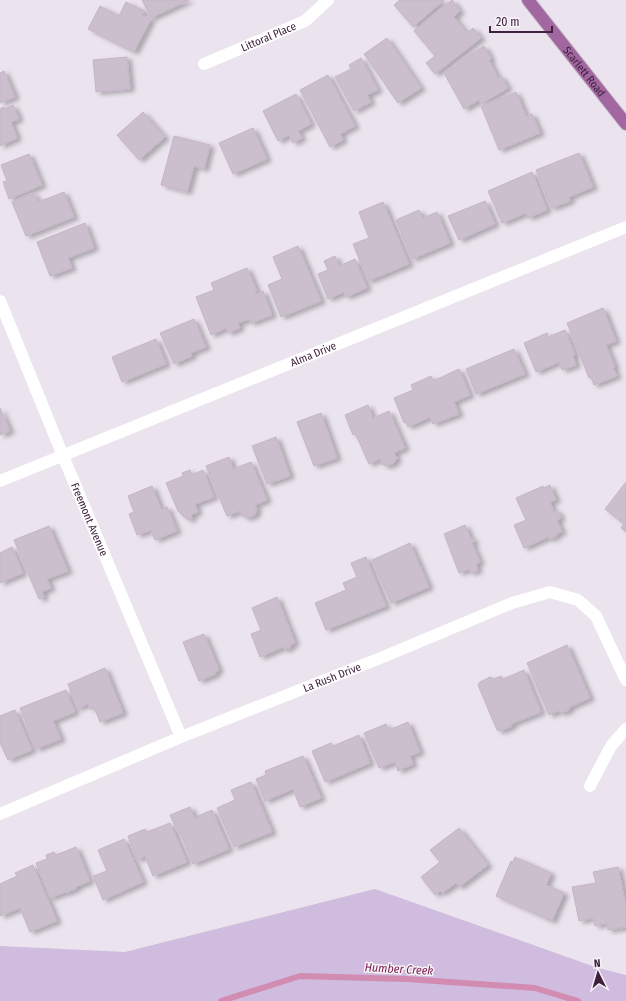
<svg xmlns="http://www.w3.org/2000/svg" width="626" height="1001" viewBox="0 0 626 1001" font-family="'Fira Sans Condensed',sans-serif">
  <defs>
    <filter id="shadow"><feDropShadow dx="4.5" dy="2.5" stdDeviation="2" flood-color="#0004"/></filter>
  </defs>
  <rect width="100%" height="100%" fill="#ebe3ed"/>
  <!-- green -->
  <polygon fill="#cfbcde" points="375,889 598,968 626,975 626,1001 0,1001 0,946 125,952"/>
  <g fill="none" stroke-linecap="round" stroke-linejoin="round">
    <!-- stream -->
    <polyline stroke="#d28bb1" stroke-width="6" points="221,1001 300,976 407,979 535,988 578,1001"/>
  </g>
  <!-- building -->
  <g fill="#cbbfce" stroke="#c5b5c6" filter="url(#shadow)">
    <polygon points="142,0 189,0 151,18"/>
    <polygon points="400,0 444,0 413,27 394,5"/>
    <polygon points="452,0 460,11 454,17 467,33 473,28 481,38 435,74 426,63 435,56 414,31"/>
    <polygon points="126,2 144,11 142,15 151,19 134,52 88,29 100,6 119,16"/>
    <polygon points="387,38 421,88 398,103 364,54"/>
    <polygon points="484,46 491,59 489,60 498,78 501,76 508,88 481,104 479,100 464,109 444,73 458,65 457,62"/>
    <polygon points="127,57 130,89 96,92 93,60"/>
    <polygon points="361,58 378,90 367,95 371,102 354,111 335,77 351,69 349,65"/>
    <polygon points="4,71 15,97 0,103 0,73"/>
    <polygon points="328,75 355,126 340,134 343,140 330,147 300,90"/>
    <polygon points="516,92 526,116 532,114 540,133 499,150 481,106"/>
    <polygon points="296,94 311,124 298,131 302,138 293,143 289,135 278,141 263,111"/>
    <polygon points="13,105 19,119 11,122 17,138 0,146 0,109 4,107 5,109"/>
    <polygon points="143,112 165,137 139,160 117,135"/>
    <polygon points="253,128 267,159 233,174 219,143"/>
    <polygon points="174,136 210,145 204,169 194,166 187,192 161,185"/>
    <polygon points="579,153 593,187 569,197 570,201 551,208 536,170"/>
    <polygon points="29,154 42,185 9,199 3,182 7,181 1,165"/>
    <polygon points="532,172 547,210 528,218 526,213 502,223 488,191"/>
    <polygon points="64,192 74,217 26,236 12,202 34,193 38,202"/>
    <polygon points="485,201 495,224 459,240 448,216"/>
    <polygon points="383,202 409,264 368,281 353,244 369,238 359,212"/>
    <polygon points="419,210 423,218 437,212 450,243 412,259 396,220"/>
    <polygon points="85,223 94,248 68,258 72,268 50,276 37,242"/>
    <polygon points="298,246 321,301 281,317 268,285 282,279 273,257"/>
    <polygon points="335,256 339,266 355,259 367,288 346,297 344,292 328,299 318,274 328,270 324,261"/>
    <polygon points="247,268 257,291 255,292 256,294 263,291 272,315 251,323 249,319 238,323 240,328 228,333 226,328 211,335 196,297 214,290 211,283"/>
    <polygon points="603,308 616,341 606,345 615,367 613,368 617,376 594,385 591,377 589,378 567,323"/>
    <polygon points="194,319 206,347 191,353 192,356 174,364 160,333"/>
    <polygon points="565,330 575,355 573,356 576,365 562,370 559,362 536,372 524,343 547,333 548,337"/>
    <polygon points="156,339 166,364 122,382 112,357"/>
    <polygon points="514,349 525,374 476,394 466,369"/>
    <polygon points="459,369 470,395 454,402 459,414 433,424 430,417 408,427 406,422 404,423 394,398 413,390 411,385 431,376 433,381"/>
    <polygon points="368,405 373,418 389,411 405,448 394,453 397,458 394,463 387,466 382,464 380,459 369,464 355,433 353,435 345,415"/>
    <polygon points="0,408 10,431 0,435"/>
    <polygon points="321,413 337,458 314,466 297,422"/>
    <polygon points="276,437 290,476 267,484 252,446"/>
    <polygon points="229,457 233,469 251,462 267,500 255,505 257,509 255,515 247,518 241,515 240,511 227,516 206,466"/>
    <polygon points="190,470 192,475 203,470 214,497 195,504 198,512 191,515 192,519 188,520 187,517 185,518 178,511 166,483 183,476 182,473"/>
    <polygon points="626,482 626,532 621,528 624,524 605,509"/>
    <polygon points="550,485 556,500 550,502 554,512 557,510 561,518 557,520 562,532 556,534 557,536 549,539 548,537 524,548 514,525 526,520 516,498 543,486 544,488"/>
    <polygon points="152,486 161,509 167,507 177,531 155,540 151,530 137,535 129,514 134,512 128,496"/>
    <polygon points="465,525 471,539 473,538 474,542 472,543 480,562 476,564 478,570 471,573 469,569 459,573 444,534"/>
    <polygon points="49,526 68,571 47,579 51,588 42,592 44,597 39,599 14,540"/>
    <polygon points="410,543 429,587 391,603 372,560"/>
    <polygon points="12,547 23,573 0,583 0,552 0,553"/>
    <polygon points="366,557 386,606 326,630 315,603 346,590 343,583 357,577 351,563"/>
    <polygon points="277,597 295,643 290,645 291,647 284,650 283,647 260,657 251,634 261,630 252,608"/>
    <polygon points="204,634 219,670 215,672 216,674 199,681 183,642"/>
    <polygon points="567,645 590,698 570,707 569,710 562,713 558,711 549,715 527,663"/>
    <polygon points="105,668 123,713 100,722 94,707 90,709 88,704 77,708 68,684"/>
    <polygon points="524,670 541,712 511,724 512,726 501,731 497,730 478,685 480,682 490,677 494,679 501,676 503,679"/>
    <polygon points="66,690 75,712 53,721 61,739 36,749 20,708"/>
    <polygon points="15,710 32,750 8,760 0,743 0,716"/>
    <polygon points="408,722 420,752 410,756 413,764 398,771 395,762 379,768 364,733 386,724 389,730"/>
    <polygon points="359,735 370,763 325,782 312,751 331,743 333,746"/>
    <polygon points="303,756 321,798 300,807 293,789 265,801 256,779 266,775 265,771"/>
    <polygon points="251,782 272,832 234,847 217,808 235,800 231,790"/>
    <polygon points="190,807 195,819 199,817 198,816 212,810 229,849 193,864 180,832 178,833 170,815"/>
    <polygon points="170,823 187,862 153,876 145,856 137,860 128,836 145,829 147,832"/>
    <polygon points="459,828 488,865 459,887 456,883 442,893 440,891 435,895 421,877 440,862 430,850"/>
    <polygon points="124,839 143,882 103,900 93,876 107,871 98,850"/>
    <polygon points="76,847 90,881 76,887 77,888 66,893 65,892 50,898 36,863 47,859 46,855 54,852 56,855"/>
    <polygon points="515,857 551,873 546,885 564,893 552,921 496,896 511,861 513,862"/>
    <polygon points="33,865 57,921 30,932 20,908 0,916 0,884 17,876 15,873"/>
    <polygon points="618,867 626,907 626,927 608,930 607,923 595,926 593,918 579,921 572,887 596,883 593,872"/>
  </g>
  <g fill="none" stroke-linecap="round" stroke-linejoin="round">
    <!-- major casing -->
    <g stroke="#c9c1c9" stroke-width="14">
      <g id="major">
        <path id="s5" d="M528 0 626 124"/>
      </g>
    </g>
    <!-- minor -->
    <g stroke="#fff" stroke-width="12">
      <path id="s1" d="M204 64 305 21 328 0"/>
      <path id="s2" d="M0 301 63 456 181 737"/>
      <path id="s3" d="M0 481 626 227"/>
      <polyline points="590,786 611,746 626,729"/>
      <path id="s4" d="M0 814 181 737 383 657 512 603 550 592 578 600 596 616 626 680"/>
    </g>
    <!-- major -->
    <use href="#major" stroke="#a267a0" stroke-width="12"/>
  </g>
  <g text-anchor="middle" stroke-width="3" stroke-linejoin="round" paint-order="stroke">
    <!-- street labels -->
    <g font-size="11" fill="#3e223d" stroke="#f8f3f9">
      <text dy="4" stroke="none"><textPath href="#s1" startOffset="70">Littoral Place</textPath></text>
      <text dy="4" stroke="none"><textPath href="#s5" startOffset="91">Scarlett Road</textPath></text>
      <text dy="4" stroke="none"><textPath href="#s3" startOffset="338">Alma Drive</textPath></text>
      <text dy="4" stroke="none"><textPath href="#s2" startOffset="236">Freemont Avenue</textPath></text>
      <text dy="4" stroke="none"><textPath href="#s4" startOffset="359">La Rush Drive</textPath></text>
    </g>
    <!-- water labels -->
    <g font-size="12" font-style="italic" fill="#7b1c4e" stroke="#f8f3f9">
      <text transform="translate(399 969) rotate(3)" y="4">Humber Creek</text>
    </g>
  </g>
  <!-- north arrow -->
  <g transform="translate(598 973) rotate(355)" stroke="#f8f3f9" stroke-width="3" paint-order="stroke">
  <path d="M0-3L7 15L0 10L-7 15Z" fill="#3e223d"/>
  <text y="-6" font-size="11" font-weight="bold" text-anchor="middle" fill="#3e223d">N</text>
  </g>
  <!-- scale -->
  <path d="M490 26v6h62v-6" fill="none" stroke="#3e223d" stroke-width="2"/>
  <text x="496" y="26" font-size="12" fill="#3e223d" stroke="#f8f3f9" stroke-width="3" paint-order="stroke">20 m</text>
</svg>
